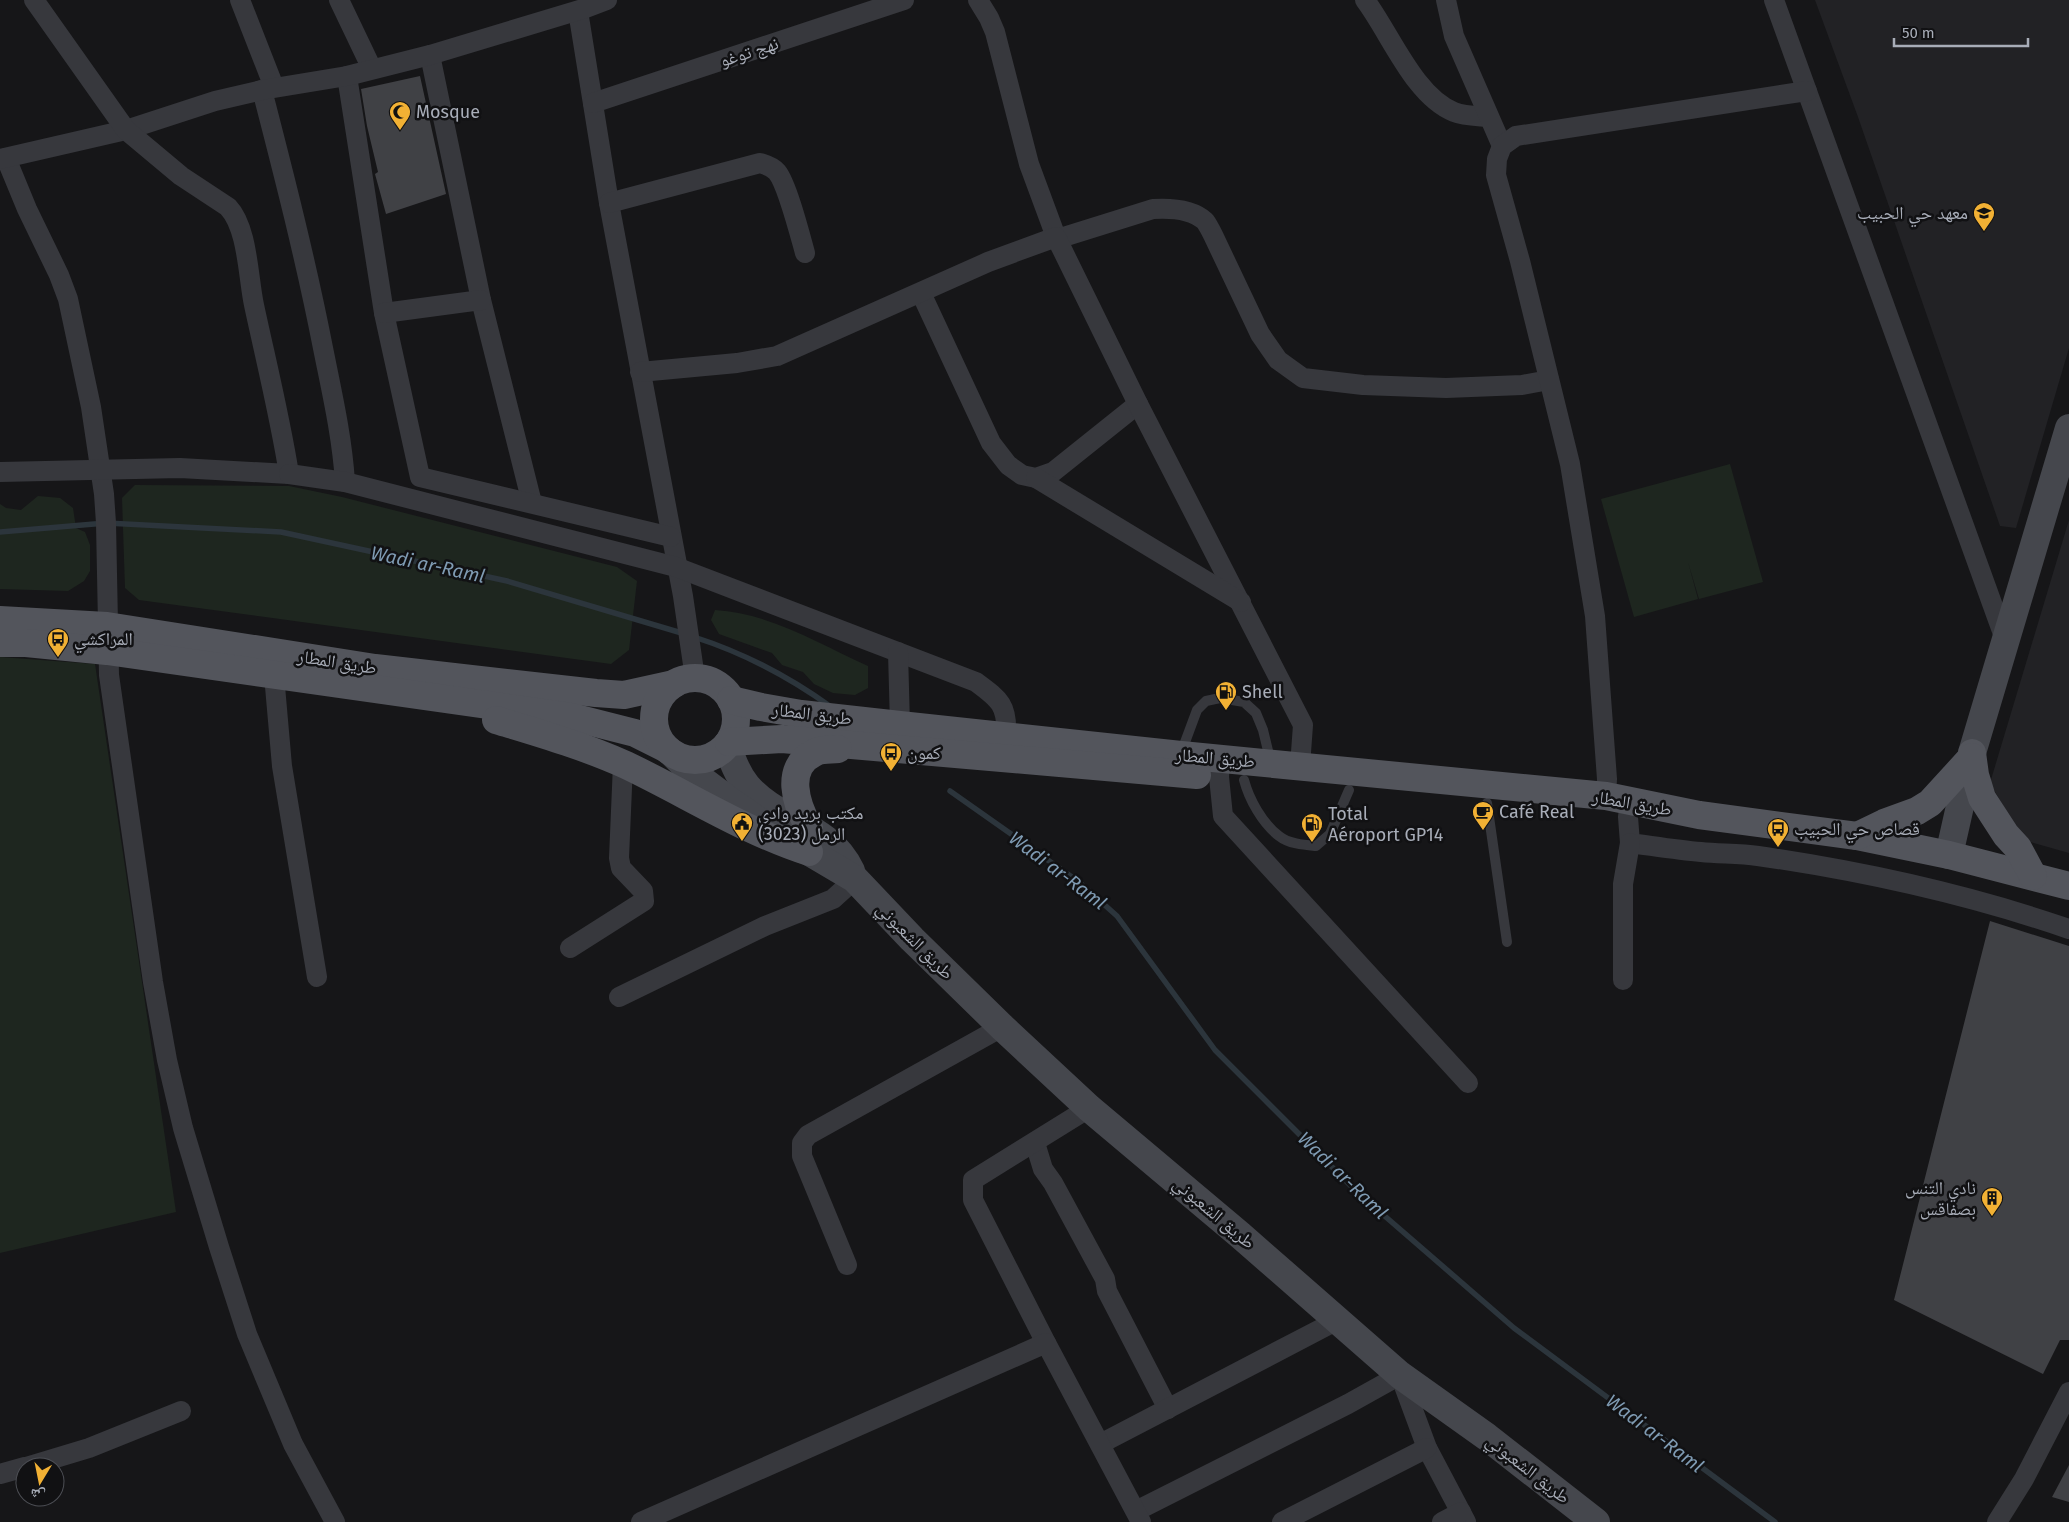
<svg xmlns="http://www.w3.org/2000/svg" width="2069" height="1522" viewBox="0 0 2069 1522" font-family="'Fira Sans','Noto Naskh Arabic',sans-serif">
  <rect width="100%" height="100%" fill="#161618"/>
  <!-- built -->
  <g fill="#222225">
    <polygon points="1815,0 2069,0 2069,348 2016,528 2000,526 1858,117"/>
    <polygon points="2069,520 2069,853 2023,840 1990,783"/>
  </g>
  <!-- green -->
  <g fill="#1e261f">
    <polygon points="1730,464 1763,582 1699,599 1688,562 1698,599 1634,617 1601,499"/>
    <polygon points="135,485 289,486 342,497 617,567 637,581 629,650 611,664 139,600 125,588 122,498"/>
    <polygon points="38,496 60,498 73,508 76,528 85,532 90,545 90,571 84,581 68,591 0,589 0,504 6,508 21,510"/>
    <path d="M715 610C770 613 819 644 868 666V688L855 695 833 693 814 684 803 672 782 665 772 653 719 634 711 620Z"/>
    <polygon points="0,657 95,664 176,1212 0,1253"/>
  </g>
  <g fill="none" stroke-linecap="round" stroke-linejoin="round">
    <!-- stream -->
    <g stroke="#2c353c" stroke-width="5.5">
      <polyline points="0,532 106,523 281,532 507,581 685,634"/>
      <path d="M694 637C744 653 788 676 831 707"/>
      <polyline points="950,791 1079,882 1117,916 1215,1050 1357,1192 1514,1328 1775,1522"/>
    </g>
  </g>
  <!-- building -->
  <g fill="#404145">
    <polygon points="420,76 446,194 386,214 375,174 378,172 367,126 361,89"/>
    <polygon points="1990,921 2069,946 2069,1340 2060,1340 2043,1374 1894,1300"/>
    <polygon points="2069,1465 2069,1502 2052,1497"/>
  </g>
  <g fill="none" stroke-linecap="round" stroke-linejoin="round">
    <!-- lane -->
    <g stroke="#37383d" stroke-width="10">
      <polyline points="1181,753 1197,710 1206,701 1220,698 1244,702 1256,713 1263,730 1271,763"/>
      <path d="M1244 780C1249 799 1262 823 1279 836 1289 844 1304 845 1316 846L1330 834 1349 790"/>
      <polyline points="1487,803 1507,942"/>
    </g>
    <!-- street -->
    <g stroke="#37383d" stroke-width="20">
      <polyline points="240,0 274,87"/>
      <polyline points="339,0 372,69"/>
      <polyline points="978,0 989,18 995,32 1029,164 1056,237"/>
      <path d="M1365 0C1390 33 1414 96 1454 112 1464 116 1477 116 1488 117"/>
      <polyline points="1446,0 1454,36 1502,146"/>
      <polyline points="1774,0 2006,642"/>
      <polyline points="578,11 609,203 683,596 695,678"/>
      <polyline points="430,55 481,300 532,503"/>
      <polyline points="347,76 384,313 420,477 671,537"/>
      <path d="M262 90C284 175 306 261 323 348 332 393 342 436 345 482"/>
      <polyline points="593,103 904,0"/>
      <polyline points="6,158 27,209 59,275 68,299 91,407 104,494 106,523 109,675 153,982 167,1060 183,1128 219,1247 247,1334 293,1444 335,1522"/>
      <polyline points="0,159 126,130 215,101 262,90 347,76 430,55 586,8 607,0"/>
      <path d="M609 203 760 163C766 165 772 166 777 172 787 184 800 235 805 253"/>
      <path d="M1057 239 1153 209C1170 208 1192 209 1205 221 1208 225 1211 231 1213 235L1260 334 1278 360 1303 378 1363 385 1446 388 1522 385 1549 380"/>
      <polyline points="921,293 991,443 1008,465 1022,475 1036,478 1053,472 1138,404"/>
      <polyline points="384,313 481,300"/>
      <polyline points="640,372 737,363 777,356 988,262 1056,237 1138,404 1303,725 1300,766"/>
      <path d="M0 472 180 468 289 474C280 417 266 361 254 305 248 277 248 228 228 207L181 176 126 130 34 0"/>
      <path d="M289 474 345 482 676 567 976 682C999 699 1008 705 1006 736"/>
      <polyline points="1036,478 1241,602"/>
      <polyline points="898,652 900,725"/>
      <polyline points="274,675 282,766 317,977"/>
      <polyline points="1220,759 1219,777 1223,816 1468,1083"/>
      <polyline points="1606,796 1607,779 1595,616 1570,464 1520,261 1496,175 1497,159 1502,146 1516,136 1807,91"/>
      <path d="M1630 801 1628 817 1630 843C1653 846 1677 850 1701 852 1720 854 1739 853 1758 856 1862 871 1970 895 2069 929"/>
      <polyline points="570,948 644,901 643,891 621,868 619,858 623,764"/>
      <polyline points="1623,980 1623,884 1630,843"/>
      <polyline points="619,997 765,926 833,899 855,879"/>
      <polyline points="1035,1143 1043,1169 1053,1183 1105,1279 1107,1291 1168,1409"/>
      <polyline points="847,1265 802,1156 802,1143 808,1135 1002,1027"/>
      <polyline points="1046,1343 973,1200 973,1180 1089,1108"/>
      <polyline points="1100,1444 1336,1321"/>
      <polyline points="26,1467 89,1448 181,1411"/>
      <polyline points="0,1474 25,1467"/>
      <polyline points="1136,1511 1348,1404 1400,1375 1427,1448 1466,1522"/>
      <polyline points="641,1522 1046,1343 1141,1522"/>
      <polyline points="1282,1522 1427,1448"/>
      <polyline points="1442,1522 1461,1512"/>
      <polyline points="1997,1522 2024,1479 2069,1392"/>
    </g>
    <!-- secondary -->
    <g stroke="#45474d" stroke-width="28">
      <path d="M727 745C732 759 737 774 747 786 778 822 829 824 851 871"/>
      <polyline points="672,753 689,770 730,801 772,830 855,879 912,939 1002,1027 1089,1108 1240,1235 1400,1375 1487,1437 1596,1522"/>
      <polyline points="1949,855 1972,753 2069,428"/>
    </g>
    <!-- primary -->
    <g stroke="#53555c" stroke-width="28">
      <polyline points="0,620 107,626 375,668 596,693 624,695 674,684"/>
      <polyline points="0,643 26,643 107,651 572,717 635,733 667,749"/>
      <circle cx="695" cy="719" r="41"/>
      <polyline points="731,700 761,707 801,714 900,725 1181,755 1606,796 1699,815 1857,836 1949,855 2069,886"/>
      <path d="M496 720C539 733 584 746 626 765 687 794 744 831 809 852"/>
      <polyline points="729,742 782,739 1197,775"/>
      <polyline points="1972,753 1975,775 1982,798 2006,835 2018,848 2033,876"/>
      <path d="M809 827C796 805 784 767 814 753 820 749 830 750 838 749"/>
      <polyline points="1857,836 1884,823 1917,811 1930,803 1972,757"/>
    </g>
  </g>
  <!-- icons -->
  <defs>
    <g id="mosque-pin" transform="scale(1.125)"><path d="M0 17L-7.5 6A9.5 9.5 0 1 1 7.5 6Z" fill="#f2b134" stroke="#111113"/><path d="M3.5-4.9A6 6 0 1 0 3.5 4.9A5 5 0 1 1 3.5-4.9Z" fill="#111"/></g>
    <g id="school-pin" transform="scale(1.125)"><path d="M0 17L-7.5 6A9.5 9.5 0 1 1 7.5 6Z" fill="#f2b134" stroke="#111113"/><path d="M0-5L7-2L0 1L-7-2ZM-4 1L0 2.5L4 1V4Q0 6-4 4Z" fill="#111"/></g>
    <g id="bus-pin" transform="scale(1.125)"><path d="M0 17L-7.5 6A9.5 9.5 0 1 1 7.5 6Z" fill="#f2b134" stroke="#111113"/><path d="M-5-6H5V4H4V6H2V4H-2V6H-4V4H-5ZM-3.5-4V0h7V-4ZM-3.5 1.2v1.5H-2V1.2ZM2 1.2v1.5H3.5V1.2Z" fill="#111"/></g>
    <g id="fuel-pin" transform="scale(1.125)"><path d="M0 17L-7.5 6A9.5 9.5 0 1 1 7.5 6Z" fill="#f2b134" stroke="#111113"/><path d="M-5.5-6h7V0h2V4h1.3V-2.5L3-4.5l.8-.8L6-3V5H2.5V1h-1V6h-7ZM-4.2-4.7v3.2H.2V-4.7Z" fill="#111"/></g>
    <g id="cafe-pin" transform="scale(1.125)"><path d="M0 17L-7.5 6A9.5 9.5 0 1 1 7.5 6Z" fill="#f2b134" stroke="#111113"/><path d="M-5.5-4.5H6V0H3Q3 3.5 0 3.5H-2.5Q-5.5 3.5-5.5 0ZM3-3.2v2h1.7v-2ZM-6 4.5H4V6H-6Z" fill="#111"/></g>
    <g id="civic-pin" transform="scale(1.125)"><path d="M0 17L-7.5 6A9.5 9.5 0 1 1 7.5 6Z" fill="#f2b134" stroke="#111113"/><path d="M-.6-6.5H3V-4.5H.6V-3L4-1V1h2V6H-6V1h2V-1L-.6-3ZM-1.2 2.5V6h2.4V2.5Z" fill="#111"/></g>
    <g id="building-pin" transform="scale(1.125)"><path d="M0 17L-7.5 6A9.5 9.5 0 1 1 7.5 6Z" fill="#f2b134" stroke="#111113"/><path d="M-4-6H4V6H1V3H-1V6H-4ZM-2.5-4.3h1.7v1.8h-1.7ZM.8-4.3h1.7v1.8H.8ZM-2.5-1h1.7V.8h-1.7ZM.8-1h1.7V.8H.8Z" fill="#111"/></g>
  </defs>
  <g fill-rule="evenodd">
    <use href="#mosque-pin" x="400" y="112"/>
    <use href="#school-pin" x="1984" y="213"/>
    <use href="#bus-pin" x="58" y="639"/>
    <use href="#fuel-pin" x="1226" y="692"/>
    <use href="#bus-pin" x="891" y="753"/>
    <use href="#cafe-pin" x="1483" y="812"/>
    <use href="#civic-pin" x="742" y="823"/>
    <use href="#fuel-pin" x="1312" y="824"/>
    <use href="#bus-pin" x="1778" y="829"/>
    <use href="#building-pin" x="1992" y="1198"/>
  </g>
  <g text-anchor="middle" stroke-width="5" stroke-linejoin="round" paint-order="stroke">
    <!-- street labels -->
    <g font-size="18" fill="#a8adb8" stroke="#111113">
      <text transform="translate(749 52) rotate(-18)" y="6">نهج توغو</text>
      <text transform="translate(337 662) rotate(9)" y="6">طريق المطار</text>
      <text transform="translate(812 714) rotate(7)" y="6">طريق المطار</text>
      <text transform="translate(1215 758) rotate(5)" y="6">طريق المطار</text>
      <text transform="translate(1632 803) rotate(10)" y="6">طريق المطار</text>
      <text transform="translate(915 941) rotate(45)" y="6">طريق الشعبوني</text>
      <text transform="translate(1214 1213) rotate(40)" y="6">طريق الشعبوني</text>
      <text transform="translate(1528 1469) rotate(38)" y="6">طريق الشعبوني</text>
    </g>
    <!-- poi labels -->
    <g font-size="18" fill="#a8adb8" stroke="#111113" text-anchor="start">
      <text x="416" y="118">Mosque</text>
      <text x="1968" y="219" text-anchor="end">معهد حي الحبيب</text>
      <text x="74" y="645">المراكشي</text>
      <text x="1242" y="698">Shell</text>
      <text x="907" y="759">كمون</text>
      <text x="1499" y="818">Café Real</text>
      <text x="758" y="819">مكتب بريد وادي<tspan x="758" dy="21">الرمل (3023)</tspan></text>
      <text x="1328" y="820">Total<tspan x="1328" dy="21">Aéroport GP14</tspan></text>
      <text x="1794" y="835">قصاص حي الحبيب</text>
      <text x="1976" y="1194" text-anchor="end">نادي التنس<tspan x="1976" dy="21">بصفاقس</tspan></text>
    </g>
    <!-- water labels -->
    <g font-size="19" font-style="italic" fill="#7f9bb3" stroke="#111113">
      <text transform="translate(428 564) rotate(12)" y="7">Wadi ar-Raml</text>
      <text transform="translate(1058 870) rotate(37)" y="7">Wadi ar-Raml</text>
      <text transform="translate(1343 1175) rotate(44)" y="7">Wadi ar-Raml</text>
      <text transform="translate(1655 1433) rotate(37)" y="7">Wadi ar-Raml</text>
    </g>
  </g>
  <!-- north arrow -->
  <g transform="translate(40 1482) rotate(190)"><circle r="24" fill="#111113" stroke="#4d4f55"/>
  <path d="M0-4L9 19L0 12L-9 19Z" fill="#f2b134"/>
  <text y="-8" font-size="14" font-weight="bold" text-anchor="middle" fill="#a8adb8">ش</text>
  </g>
  <!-- scale -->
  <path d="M1894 38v8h134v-8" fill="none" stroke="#a8adb8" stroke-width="2.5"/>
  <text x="1902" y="38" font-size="15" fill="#a8adb8" stroke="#111113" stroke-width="4" paint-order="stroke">50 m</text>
</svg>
